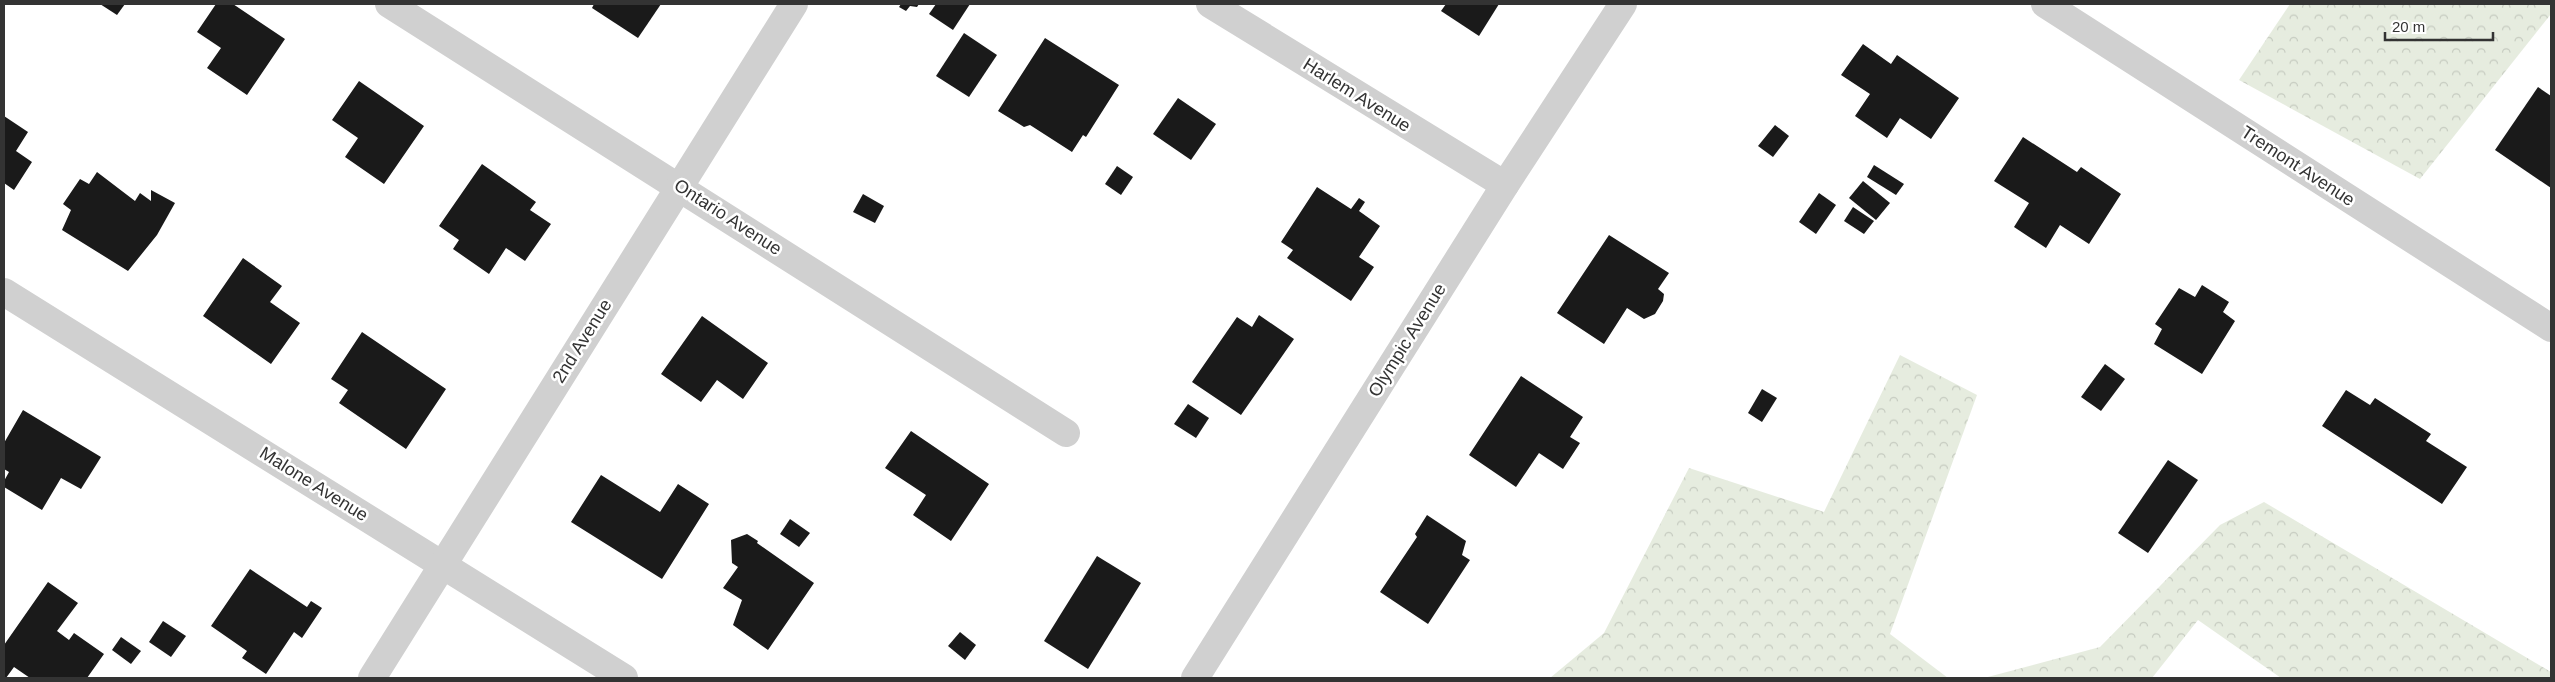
<svg xmlns="http://www.w3.org/2000/svg" width="2555" height="682" viewBox="0 0 2555 682" font-family="Helvetica,sans-serif">
  <defs>
    <pattern id="forest-crowns" width="20" height="18" patternUnits="userSpaceOnUse" patternTransform="scale(1.25)"><rect width="20" height="18" fill="#e6ecdf"/><path d="M2 6a3 3 0 1 1 6 0M12 15a3 3 0 1 1 6 0" fill="none" stroke="#c6cbc0"/></pattern>
  </defs>
  <rect width="100%" height="100%" fill="#fff"/>
  <!-- forest -->
  <g fill="url(#forest-crowns)">
    <polygon points="2290,4 2551,4 2551,14 2420,179 2239,80"/>
    <polygon points="1900,355 1977,395 1890,634 1948,678 1550,678 1604,633 1689,468 1824,512"/>
    <polygon points="2264,502 2551,672 2551,678 2281,678 2198,620 2152,678 1984,678 2100,647 2220,525"/>
  </g>
  <!-- building -->
  <g fill="#1a1a1a">
    <polygon points="100,4 125,4 117,15"/>
    <polygon points="216,4 233,4 285,39 247,95 207,68 221,48 197,32"/>
    <polygon points="594,4 661,4 638,38 592,8"/>
    <polygon points="901,4 919,4 917,7 910,6 906,11 899,7"/>
    <polygon points="936,4 970,4 953,30 929,14"/>
    <polygon points="1446,4 1499,4 1479,36 1441,11"/>
    <polygon points="964,33 997,55 969,97 936,76"/>
    <polygon points="1045,38 1119,85 1086,137 1083,135 1072,152 1030,125 1024,127 998,111"/>
    <polygon points="1863,44 1891,64 1897,55 1959,98 1931,139 1900,118 1887,138 1855,116 1870,94 1841,75"/>
    <polygon points="359,81 424,126 384,184 345,157 358,138 332,120"/>
    <polygon points="2538,87 2551,96 2551,188 2495,150"/>
    <polygon points="1178,98 1216,124 1191,160 1153,134"/>
    <polygon points="4,116 28,132 16,151 32,162 14,190 4,183"/>
    <polygon points="1775,125 1789,136 1773,157 1758,146"/>
    <polygon points="2023,137 2077,172 2081,167 2121,194 2089,244 2060,225 2046,248 2014,227 2029,203 1994,181"/>
    <polygon points="482,164 536,202 530,210 551,224 525,261 506,248 489,274 453,249 459,240 439,226"/>
    <polygon points="1874,165 1904,184 1896,195 1867,177"/>
    <polygon points="1117,166 1133,177 1121,195 1105,184"/>
    <polygon points="97,172 135,201 140,193 151,201 151,190 175,203 157,235 128,271 62,230 71,210 63,204 80,179 89,184"/>
    <polygon points="1863,181 1890,203 1876,220 1849,198"/>
    <polygon points="1317,187 1351,209 1359,198 1365,202 1359,211 1380,226 1359,257 1374,267 1351,301 1287,258 1293,250 1281,242"/>
    <polygon points="1819,193 1836,205 1816,234 1799,222"/>
    <polygon points="863,194 884,206 875,223 853,212"/>
    <polygon points="1853,207 1874,221 1864,234 1844,221"/>
    <polygon points="1609,235 1669,273 1658,289 1664,294 1663,301 1655,314 1644,319 1627,308 1604,344 1557,313"/>
    <polygon points="243,258 282,286 270,302 300,323 271,364 203,316"/>
    <polygon points="2202,285 2229,302 2223,312 2235,321 2202,374 2154,344 2162,329 2155,324 2179,288 2195,297"/>
    <polygon points="1259,315 1294,339 1241,415 1192,382 1237,317 1252,327"/>
    <polygon points="702,316 768,363 743,399 717,380 701,402 661,374"/>
    <polygon points="362,332 446,389 406,449 339,403 348,390 331,379"/>
    <polygon points="2105,364 2125,379 2101,411 2081,397"/>
    <polygon points="1521,376 1583,417 1570,437 1580,443 1563,469 1539,453 1516,487 1469,455"/>
    <polygon points="1762,389 1777,398 1762,422 1748,413"/>
    <polygon points="2346,390 2370,405 2375,398 2431,434 2426,441 2467,467 2442,504 2322,426"/>
    <polygon points="1188,404 1209,418 1196,438 1174,424"/>
    <polygon points="23,410 101,457 81,489 61,478 42,510 4,487 4,481 9,472 4,469 4,443"/>
    <polygon points="911,431 989,484 951,541 913,515 926,495 885,468"/>
    <polygon points="2168,460 2198,480 2148,553 2118,533"/>
    <polygon points="601,475 660,512 678,484 709,504 662,579 571,522"/>
    <polygon points="1427,515 1466,541 1462,555 1470,560 1428,624 1380,592 1417,537 1415,534"/>
    <polygon points="790,519 810,533 799,547 780,534"/>
    <polygon points="747,534 758,541 757,543 814,583 768,650 733,625 742,600 723,588 738,567 732,563 731,540"/>
    <polygon points="1097,556 1141,583 1088,669 1044,641"/>
    <polygon points="250,569 307,607 311,601 322,608 302,638 294,632 266,674 242,658 247,651 211,626"/>
    <polygon points="48,582 78,603 57,631 69,640 74,633 104,654 87,678 30,678 14,667 6,678 4,677 4,645"/>
    <polygon points="163,621 186,636 171,657 149,642"/>
    <polygon points="960,632 976,645 965,660 948,646"/>
    <polygon points="121,637 141,651 131,664 112,650"/>
  </g>
  <g fill="none" stroke-linecap="round" stroke-linejoin="round">
    <!-- street -->
    <g stroke="#d0d0d0" stroke-width="28">
      <polyline points="389,4 1066,433"/>
      <polyline points="1210,4 1505,185"/>
      <polyline points="2045,4 2551,328"/>
      <polyline points="4,292 624,678"/>
      <polyline points="372,678 794,4"/>
      <polyline points="1195,678 1505,185 1623,4"/>
    </g>
  </g>
  <g text-anchor="middle" stroke-width="5" stroke-linejoin="round" paint-order="stroke">
    <!-- street labels -->
    <g font-size="18" fill="#333" stroke="#fff">
      <text transform="translate(1357 95) rotate(32)" y="6">Harlem Avenue</text>
      <text transform="translate(2298 166) rotate(33)" y="6">Tremont Avenue</text>
      <text transform="translate(728 217) rotate(33)" y="6">Ontario Avenue</text>
      <text transform="translate(1407 340) rotate(-58)" y="6">Olympic Avenue</text>
      <text transform="translate(582 341) rotate(-58)" y="6">2nd Avenue</text>
      <text transform="translate(314 484) rotate(32)" y="6">Malone Avenue</text>
    </g>
  </g>
  <!-- border -->
  <rect width="2555" height="682" fill="none" stroke="#333333" stroke-width="10"/>
  <!-- scale -->
  <path d="M2385 32v8h108v-8" fill="none" stroke="#333333" stroke-width="2.5"/>
  <text x="2392" y="32" font-size="15" fill="#333333" stroke="#ffffff" stroke-width="4" paint-order="stroke">20 m</text>
</svg>
